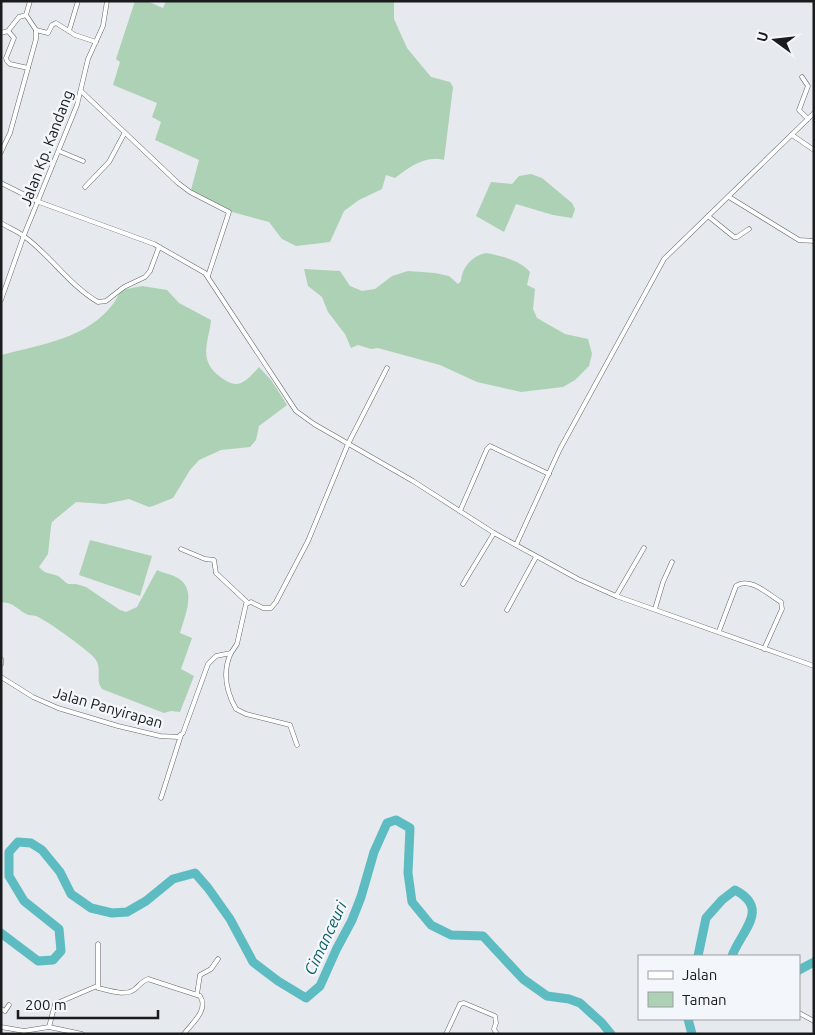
<svg xmlns="http://www.w3.org/2000/svg" width="815" height="1035" viewBox="0 0 815 1035" font-family="Ubuntu,sans-serif">
  <rect width="100%" height="100%" fill="#e6e9ed"/>
  <!-- green -->
  <g fill="#add1b4">
    <path d="M135 1H147L163 8 166 1H394V19L407 48 431 77 450 82 453 87 444 160C425 155 410 167 395 178L386 175 382 189 359 200 344 211 330 242 296 246 282 239 269 222 225 210 191 190 199 160 155 140 161 122 152 117 157 103 113 85 120 62 116 59Z"/>
    <polygon points="531,174 542,178 572,203 575,209 572,218 553,215 516,204 504,232 476,216 491,182 512,184 519,176"/>
    <path d="M486 253C501 256 520 260 530 272L527 285 535 289 533 309 537 318 565 334 588 339 592 354 589 366 575 380 563 387 521 392 477 382 440 365 378 348 371 349 358 345 351 348 345 334 328 312 322 297 308 286 304 269 340 271 350 286 362 291 375 289 392 276 408 271 435 273 449 276 458 284 461 281C462 267 472 256 486 253Z"/>
    <path d="M142 286 167 290 179 303 211 320C210 333 204 347 207 359 209 366 212 370 218 375 237 391 244 384 259 367L271 380 287 405 259 426 256 440 250 447 221 450 199 460 190 470 173 498 153 506 149 507 129 499 105 504 76 502 52 522 51 526 48 554 39 567C45 574 50 573 58 576 61 578 65 582 68 584H76L86 587 120 610 126 612 137 607 157 570C163 573 170 574 176 577 198 588 185 615 180 633L192 638 181 669 194 676 180 712 171 711 164 713 102 689C95 680 102 669 96 660 91 652 50 623 40 618 36 615 33 616 29 615 19 612 12 600 1 603V355C40 345 88 338 113 304 117 299 118 294 122 290Z"/>
    <polygon points="90,540 152,556 140,596 79,575"/>
  </g>
  <g fill="none" stroke-linecap="round" stroke-linejoin="round">
    <!-- river -->
    <g stroke="#5dbbc2" stroke-width="9">
      <polyline points="1,933 38,961 53,960 61,951 59,929 24,901 9,876 9,852 18,842 31,843 42,850 60,872 71,894 91,908 112,913 127,912 146,901 173,879 195,873 208,888 230,919 253,962 278,981 306,998 320,986 337,948 352,920 361,897 374,852 387,823 396,820 410,828 408,873 412,902 431,925 451,935 483,936 523,979 547,996 569,999 580,1003 602,1023 611,1034"/>
      <path d="M698 956 706 918 722 900 735 890C771 909 741 931 732 956"/>
      <polyline points="799,970 814,962"/>
      <polyline points="688,1019 692,1034"/>
    </g>
    <!-- street casing -->
    <g stroke="#64676a" stroke-width="5">
      <g id="street">
        <polyline points="36,30 48,33 52,25 56,23 75,35 96,42"/>
        <polyline points="8,31 14,38 6,58 7,61 10,64 28,68"/>
        <polyline points="69,31 78,1"/>
        <polyline points="1,33 8,31 19,17 26,15"/>
        <polyline points="802,77 808,86 799,110 808,119"/>
        <polyline points="81,91 178,183 190,192 229,212 208,276"/>
        <polyline points="792,135 814,150"/>
        <polyline points="59,151 83,161"/>
        <polyline points="1,152 10,133 36,39 36,30 26,15 30,1"/>
        <polyline points="1,183 39,202 154,244 205,273 296,411 314,424 413,481 494,533 578,579 616,596 814,666"/>
        <polyline points="85,187 109,162 124,134"/>
        <polyline points="729,197 799,240 814,241"/>
        <polyline points="708,216 734,237 737,237 749,229"/>
        <path d="M1 223C9 228 18 231 25 237 51 256 69 285 98 302L106 301 124 287 145 277 150 271 159 247"/>
        <polyline points="1,300 24,235 77,105 88,59 103,26 107,1"/>
        <polyline points="460,511 487,449 490,446 549,474"/>
        <polyline points="516,545 560,449 664,259 814,113"/>
        <polyline points="181,549 205,559 214,560 216,573 247,602"/>
        <polyline points="463,584 494,533"/>
        <polyline points="616,596 644,548"/>
        <polyline points="655,609 663,582 672,562"/>
        <polyline points="507,610 536,557"/>
        <path d="M719 631 736 586C750 576 769 595 781 602L782 609 764 649"/>
        <path d="M231 653C222 672 226 691 236 709L246 714 290 725 297 745"/>
        <polyline points="1,659 1,664"/>
        <polyline points="1,677 33,697 58,708 118,726 160,736 178,737 183,733 208,664 216,656 231,653 237,644 246,604 251,602 263,608 271,608 276,602 308,541 348,444 387,368"/>
        <polyline points="161,798 181,735"/>
        <path d="M98 944V988C108 990 126 997 135 989 140 985 142 981 148 979L200 996C209 1010 192 1023 184 1034"/>
        <polyline points="197,994 200,975 211,969 218,959"/>
        <polyline points="1,1009 5,1011 9,1005"/>
        <polyline points="799,1013 814,1021"/>
        <polyline points="1,1027 24,1031 49,1027 82,1034"/>
        <polyline points="49,1027 55,1004 97,986"/>
        <polyline points="446,1034 460,1004 464,1003 495,1016 496,1023 494,1029 497,1034"/>
      </g>
    </g>
    <!-- street -->
    <use href="#street" stroke="#fff" stroke-width="4"/>
  </g>
  <g text-anchor="middle" stroke-width="5" stroke-linejoin="round" paint-order="stroke">
    <!-- street labels -->
    <g font-size="15" fill="#191b1c" stroke="#f3f6fa">
      <text transform="translate(47 148) rotate(-69)" y="5">Jalan Kp. Kandang</text>
      <text transform="translate(108 708) rotate(16)" y="5">Jalan Panyirapan</text>
    </g>
    <!-- water labels -->
    <g font-size="16" font-style="italic" fill="#0d6064" stroke="#f3f6fa">
      <text transform="translate(325 938) rotate(-65)" y="6">Cimanceuri</text>
    </g>
  </g>
  <!-- border -->
  <rect width="815" height="1035" fill="none" stroke="#191b1c" stroke-width="5"/>
  <!-- legend -->
  <rect x="638" y="955" width="162" height="65" fill="#f3f6fa" stroke="#9c9ea1"/>
  <rect x="648" y="971" width="25" height="8" fill="#ffffff" stroke="#9c9ea1"/>
  <text x="682" y="980" font-size="15" fill="#191b1c">Jalan</text>
  <rect x="648" y="992" width="25" height="15" fill="#add1b4" stroke="#9c9ea1"/>
  <text x="682" y="1005" font-size="15" fill="#191b1c">Taman</text>
  <!-- north arrow -->
  <g transform="translate(775 40) rotate(285)" stroke="#f3f6fa" stroke-width="4" paint-order="stroke">
  <path d="M0-4L9 19L0 12L-9 19Z" fill="#191b1c"/>
  <text y="-8" font-size="14" font-weight="bold" text-anchor="middle" fill="#191b1c">U</text>
  </g>
  <!-- scale -->
  <path d="M18 1010v8h140v-8" fill="none" stroke="#191b1c" stroke-width="2.5"/>
  <text x="25" y="1010" font-size="15" fill="#191b1c" stroke="#f3f6fa" stroke-width="4" paint-order="stroke">200 m</text>
</svg>
